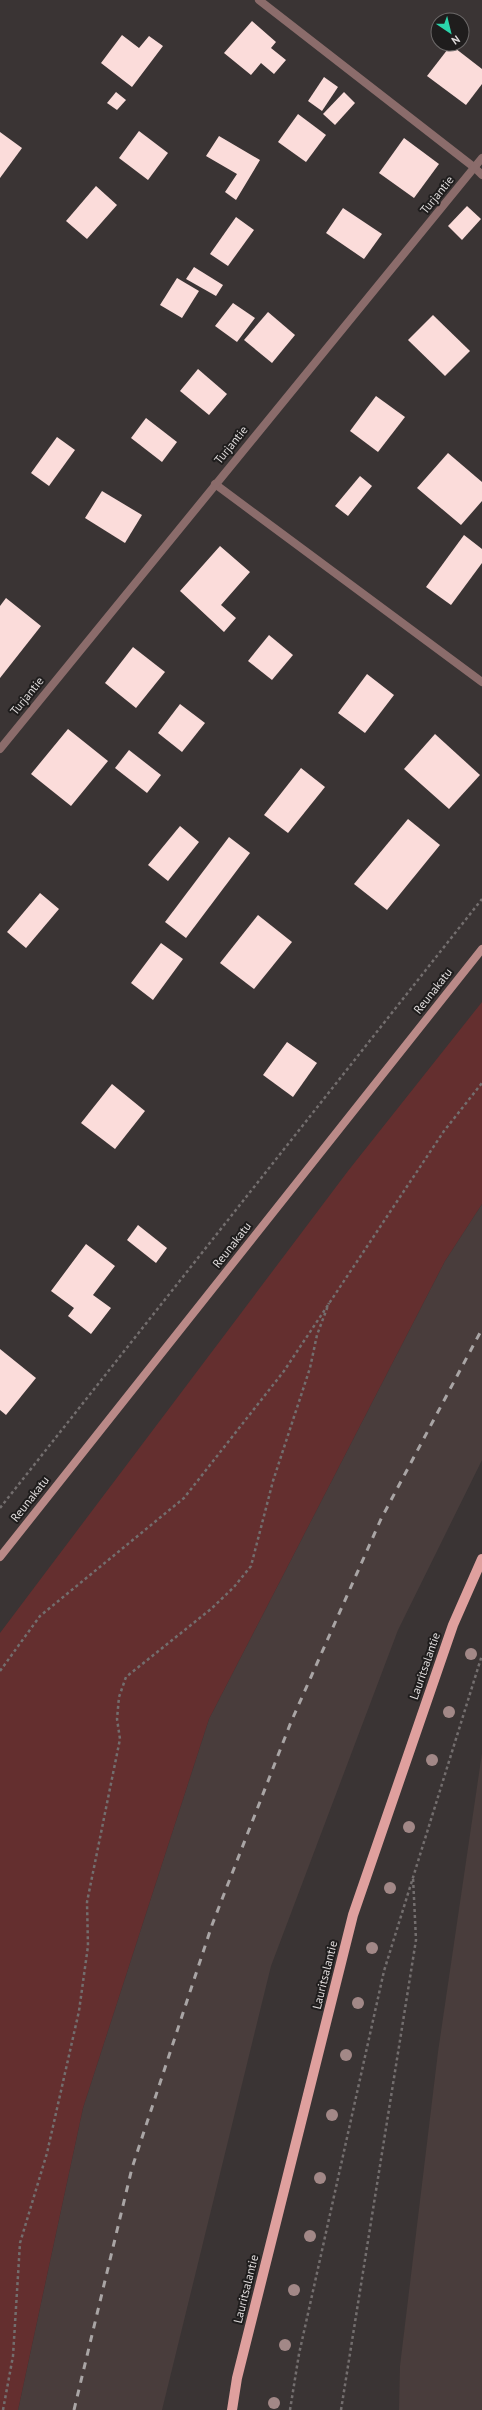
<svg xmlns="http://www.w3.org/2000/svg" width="482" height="2410" viewBox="0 0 482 2410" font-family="'PT Sans',sans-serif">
  <rect width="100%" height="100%" fill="#3a3434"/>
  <!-- built -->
  <g fill="#493d3c">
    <polygon points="482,1204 482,1460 398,1630 271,1966 162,2410 18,2410 83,2108 209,1719 445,1261"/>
    <polygon points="482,1753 482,2410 399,2410 400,2366 438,2052"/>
  </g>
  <!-- green -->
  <polygon fill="#642f2f" points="482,1002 482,1204 445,1261 209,1719 83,2108 18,2410 0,2410 0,1633 348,1171"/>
  <!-- building -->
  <g fill="#fbdcda">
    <polygon points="252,21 276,42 271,48 286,60 274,74 261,63 251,75 224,53"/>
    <polygon points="122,35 139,48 149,36 163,46 132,87 101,63"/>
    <polygon points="451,45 482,69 482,84 466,105 427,76"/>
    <polygon points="324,77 338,87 322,111 308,101"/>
    <polygon points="116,92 126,100 117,110 107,103"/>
    <polygon points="344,92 355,103 335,125 323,114"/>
    <polygon points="298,114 326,135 306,162 278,142"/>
    <polygon points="139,131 168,153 148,180 119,158"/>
    <polygon points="0,132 22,148 0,178"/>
    <polygon points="219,136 260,160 236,200 225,192 237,174 206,156"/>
    <polygon points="404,138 439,164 414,198 379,173"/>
    <polygon points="96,186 117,205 87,239 66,221"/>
    <polygon points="467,206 481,219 462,240 448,226"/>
    <polygon points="343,208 382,234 364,259 326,233"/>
    <polygon points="236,217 254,230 228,266 210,254"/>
    <polygon points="194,267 223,285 216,296 186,279"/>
    <polygon points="177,278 199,291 182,318 160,305"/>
    <polygon points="233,303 255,318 237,342 215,326"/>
    <polygon points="268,312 295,335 272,363 244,340"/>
    <polygon points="433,315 470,351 445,376 408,340"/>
    <polygon points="198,369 227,394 209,415 180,391"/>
    <polygon points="376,396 405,417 378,452 350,431"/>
    <polygon points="146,418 177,442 162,462 131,438"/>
    <polygon points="57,437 75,450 49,486 31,473"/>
    <polygon points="448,453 482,482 482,501 461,525 417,488"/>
    <polygon points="360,476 372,486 348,516 335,506"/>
    <polygon points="102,491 142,515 125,543 85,518"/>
    <polygon points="464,535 482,549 482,563 451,605 426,587"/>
    <polygon points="220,546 250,572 221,605 236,618 224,632 180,591"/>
    <polygon points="6,598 41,626 0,678 0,606"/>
    <polygon points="269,635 293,655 272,680 248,661"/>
    <polygon points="133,647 165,672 136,708 105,683"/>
    <polygon points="367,674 394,695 365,733 338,713"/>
    <polygon points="180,704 205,723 182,752 158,733"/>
    <polygon points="68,729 108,761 71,806 31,774"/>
    <polygon points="435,734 480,775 449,809 404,769"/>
    <polygon points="129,750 161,775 147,793 115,768"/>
    <polygon points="301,768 325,787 288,833 264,815"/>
    <polygon points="408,819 440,845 387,910 354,884"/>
    <polygon points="180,826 199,842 168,881 148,865"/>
    <polygon points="229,837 250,853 186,938 165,922"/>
    <polygon points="40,893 59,909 26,948 7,932"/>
    <polygon points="258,915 292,942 254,989 220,963"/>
    <polygon points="161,943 183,959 153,1000 131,983"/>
    <polygon points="287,1042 317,1063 293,1097 263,1075"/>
    <polygon points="112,1084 145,1111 115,1149 81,1123"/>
    <polygon points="138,1225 167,1248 156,1263 127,1240"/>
    <polygon points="86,1244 115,1266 93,1295 111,1308 91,1334 68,1316 74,1308 51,1291"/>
    <polygon points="0,1349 36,1378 6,1415 0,1410"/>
  </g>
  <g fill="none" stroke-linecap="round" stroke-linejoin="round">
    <!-- path -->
    <g stroke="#736e6e" stroke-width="2.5" stroke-dasharray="3 3" stroke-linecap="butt">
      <polyline points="0,1508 482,899"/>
      <polyline points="0,1671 40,1616 184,1498 284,1371 444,1131 482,1083"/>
      <polyline points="3,2410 13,2356 20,2243 47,2153 79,2011 88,1946 87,1902 120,1739 117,1719 119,1697 126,1677 211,1609 234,1587 251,1566 273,1481 310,1368 317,1335 329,1303"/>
      <polyline points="290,2410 299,2354 384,1971 482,1655"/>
      <polyline points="341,2410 416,1940 413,1877"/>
    </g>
    <!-- lane -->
    <g stroke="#8b6c6b" stroke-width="8">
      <polyline points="475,168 482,175"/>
      <polyline points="215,484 482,682"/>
    </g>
    <!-- street -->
    <g stroke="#8b6c6b" stroke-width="8">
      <polyline points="259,0 475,168"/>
      <polyline points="0,749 482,158"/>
    </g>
    <!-- secondary -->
    <polyline stroke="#ba8a88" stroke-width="8" points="0,1557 482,949"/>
    <!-- primary -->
    <polyline stroke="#dfa09e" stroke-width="10" points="232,2410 237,2378 353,1915 453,1625 482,1559"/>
    <!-- rail -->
    <polyline stroke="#a9a5a5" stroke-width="3" stroke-dasharray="7 7" stroke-linecap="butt" points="74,2410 132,2168 212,1925 291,1722 381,1519 482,1329"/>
  </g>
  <!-- trees -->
  <g fill="#a28887">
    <circle cx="471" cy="1654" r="6"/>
    <circle cx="449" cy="1712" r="6"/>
    <circle cx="432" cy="1760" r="6"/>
    <circle cx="409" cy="1827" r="6"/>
    <circle cx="390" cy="1888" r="6"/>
    <circle cx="372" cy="1948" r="6"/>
    <circle cx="358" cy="2003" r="6"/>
    <circle cx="346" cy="2055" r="6"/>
    <circle cx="332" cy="2115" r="6"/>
    <circle cx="320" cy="2178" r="6"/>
    <circle cx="310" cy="2236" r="6"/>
    <circle cx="294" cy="2290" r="6"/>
    <circle cx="285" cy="2345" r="6"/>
    <circle cx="274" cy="2403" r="6"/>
  </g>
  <g text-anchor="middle" stroke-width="4" stroke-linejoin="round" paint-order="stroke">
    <!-- street labels -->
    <g font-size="12" fill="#dfdbdb" stroke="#1f1d1d">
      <text transform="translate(437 195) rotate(-51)" y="4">Turjantie</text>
      <text transform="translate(231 445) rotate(-51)" y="4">Turjantie</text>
      <text transform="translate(27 696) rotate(-51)" y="4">Turjantie</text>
      <text transform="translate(433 991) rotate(-52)" y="4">Reunakatu</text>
      <text transform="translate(232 1245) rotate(-52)" y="4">Reunakatu</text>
      <text transform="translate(30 1499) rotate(-52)" y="4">Reunakatu</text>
      <text transform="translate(425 1666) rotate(-71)" y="4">Lauritsalantie</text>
      <text transform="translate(325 1975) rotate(-76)" y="4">Lauritsalantie</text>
      <text transform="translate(246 2289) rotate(-76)" y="4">Lauritsalantie</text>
    </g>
  </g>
  <!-- north arrow -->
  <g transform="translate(450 32) rotate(145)"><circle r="19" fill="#1f1d1d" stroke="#6c6969"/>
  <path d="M0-3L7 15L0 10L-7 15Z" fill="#2bd5ac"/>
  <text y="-6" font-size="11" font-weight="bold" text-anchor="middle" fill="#dfdbdb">N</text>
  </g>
</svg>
